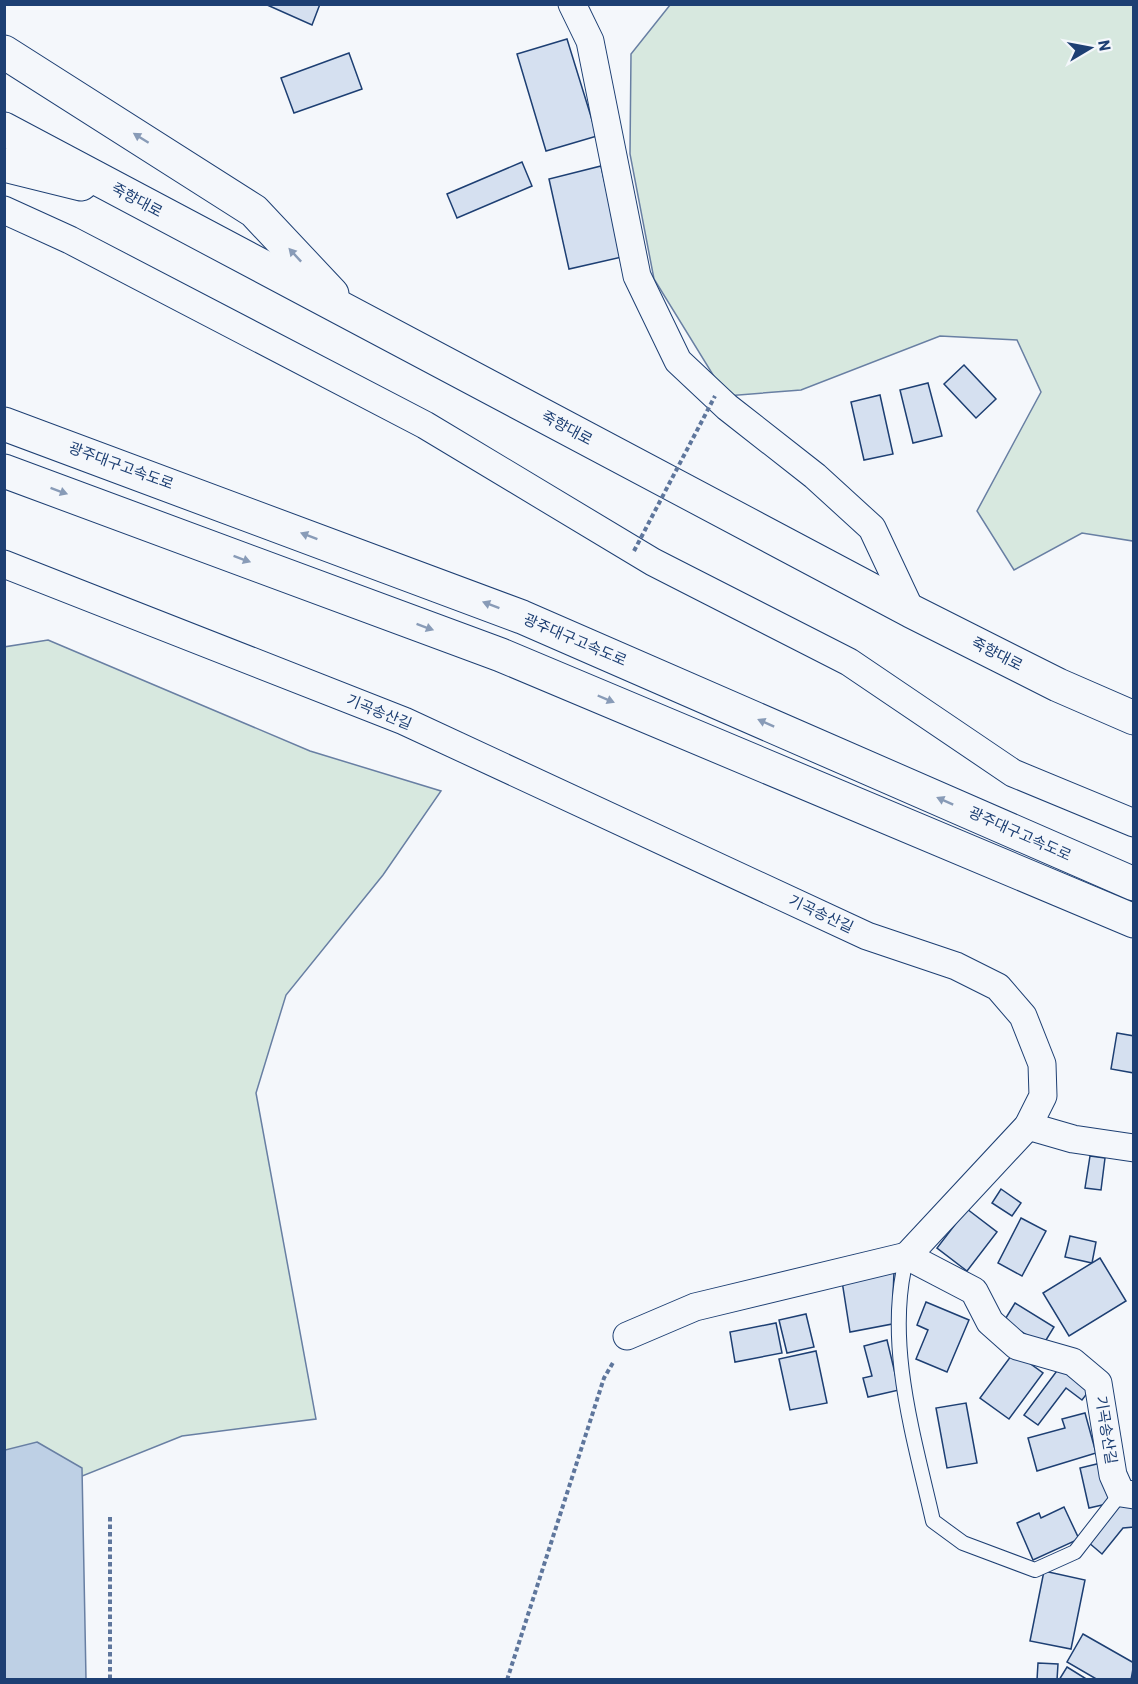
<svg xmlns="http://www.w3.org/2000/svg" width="1138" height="1684" viewBox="0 0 1138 1684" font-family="Barlow,'Noto Sans KR',sans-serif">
  <rect width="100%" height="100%" fill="#f4f7fb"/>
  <!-- green -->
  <g fill="#d7e8df" stroke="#687fa3" stroke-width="1.5">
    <polygon points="670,5 1133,5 1133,541 1082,533 1014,570 977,511 1041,392 1017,340 940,336 801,390 726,396 654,279 630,154 631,54"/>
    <polygon points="48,640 310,751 441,791 383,875 286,995 256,1093 316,1419 182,1436 5,1507 4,647"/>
  </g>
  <!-- water -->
  <polygon fill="#bed0e5" stroke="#687fa3" stroke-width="1.5" points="37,1442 82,1468 86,1679 5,1679 5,1450"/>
  <!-- building -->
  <g fill="#d5e0f0" stroke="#1d3f73" stroke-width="1.5">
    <polygon points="265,4 320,4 312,25"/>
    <polygon points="567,39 597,136 546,151 517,54"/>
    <polygon points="349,53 362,89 294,113 281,78"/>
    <polygon points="522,162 532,186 457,218 447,194"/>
    <polygon points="601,166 622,257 569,269 549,179"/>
    <polygon points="964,365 996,399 976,418 944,384"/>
    <polygon points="928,383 942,436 913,443 900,390"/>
    <polygon points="880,395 893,454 864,460 851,402"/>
    <polygon points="1117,1033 1134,1036 1134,1073 1111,1069"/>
    <polygon points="1090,1156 1105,1158 1101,1190 1085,1188"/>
    <polygon points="1001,1189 1021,1203 1012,1216 992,1203"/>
    <polygon points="967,1209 997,1232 967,1271 937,1248"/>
    <polygon points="1021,1218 1046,1231 1022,1276 998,1263"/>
    <polygon points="1070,1236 1096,1242 1092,1263 1065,1257"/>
    <polygon points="1100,1258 1126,1301 1069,1336 1043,1293"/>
    <polygon points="894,1271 892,1324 850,1332 842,1281"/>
    <polygon points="926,1302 969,1320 947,1372 916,1359 928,1330 917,1325"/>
    <polygon points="1015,1303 1054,1327 1043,1345 1004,1321"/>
    <polygon points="806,1314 814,1347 787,1353 779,1320"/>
    <polygon points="776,1323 782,1353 735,1362 730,1332"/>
    <polygon points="887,1340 899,1390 868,1397 863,1378 872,1376 864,1346"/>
    <polygon points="816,1351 827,1403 790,1410 779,1359"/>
    <polygon points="1014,1352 1043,1373 1009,1419 980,1398"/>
    <polygon points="1062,1364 1092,1387 1082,1400 1066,1388 1038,1425 1024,1415"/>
    <polygon points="966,1403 977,1463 947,1468 936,1408"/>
    <polygon points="1085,1413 1096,1453 1037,1471 1028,1438 1065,1428 1062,1419"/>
    <polygon points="1101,1463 1111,1503 1089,1508 1080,1468"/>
    <polygon points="1134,1504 1134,1527 1123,1528 1102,1554 1088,1542 1117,1506"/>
    <polygon points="1064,1507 1079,1539 1033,1560 1017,1523 1039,1513 1041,1518"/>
    <polygon points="1044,1571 1085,1580 1071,1649 1030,1641"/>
    <polygon points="1083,1634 1134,1663 1131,1680 1098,1680 1067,1662"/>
    <polygon points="1038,1663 1058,1664 1057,1680 1037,1680"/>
    <polygon points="1067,1667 1088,1680 1059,1680"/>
  </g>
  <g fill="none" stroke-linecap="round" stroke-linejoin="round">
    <!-- lane casing -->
    <g stroke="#1d3f73" stroke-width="16">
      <path id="lane" d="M907 1256C884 1341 914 1437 933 1521L963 1543 1035 1570 1075 1552 1121 1493"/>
    </g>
    <!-- street casing -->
    <g stroke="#1d3f73" stroke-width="29">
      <g id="street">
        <polyline points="572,4 590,41 637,276 678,361 727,407 815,476 872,528 911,611"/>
        <polyline points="4,210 70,240 425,425 653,562 849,662 1013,773 1134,823"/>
        <polyline points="4,564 404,721 867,936 956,966 998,987 1023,1016 1042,1064 1043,1096 1028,1126 907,1256 974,1291 990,1322 1017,1346 1073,1362 1098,1383 1113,1475 1121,1493 1134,1495"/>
        <polyline points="1028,1126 1073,1139 1134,1148"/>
        <polyline points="627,1336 695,1307 907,1256"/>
      </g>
    </g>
    <!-- primary casing -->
    <g stroke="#1d3f73" stroke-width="35">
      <g id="primary">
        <polyline points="4,52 254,211 332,294"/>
        <polyline points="4,129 911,611 1058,685 1134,718"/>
        <polyline points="4,165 81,184"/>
      </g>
    </g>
    <!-- highway casing -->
    <g stroke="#1d3f73" stroke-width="35">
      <g id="highway">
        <polyline points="4,424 522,617 1134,884"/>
        <polyline points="4,471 501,655 1134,921"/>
      </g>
    </g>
    <!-- path -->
    <g stroke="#5e769c" stroke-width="4" stroke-dasharray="4.5 3" stroke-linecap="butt">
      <polyline points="110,1517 110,1680"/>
      <polyline points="507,1680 604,1378 614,1361"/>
    </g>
    <!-- lane -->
    <use href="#lane" stroke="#f4f7fb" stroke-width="14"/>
    <!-- street -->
    <use href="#street" stroke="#f4f7fb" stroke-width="27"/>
    <!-- primary -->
    <use href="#primary" stroke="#f4f7fb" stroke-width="33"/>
    <!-- highway -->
    <use href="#highway" stroke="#f4f7fb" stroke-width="33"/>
    <!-- path-bridge -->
    <polyline stroke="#5e769c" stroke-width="4" stroke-dasharray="4.5 3" stroke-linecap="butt" points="634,551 715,396"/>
  </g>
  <!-- one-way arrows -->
  <defs><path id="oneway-solid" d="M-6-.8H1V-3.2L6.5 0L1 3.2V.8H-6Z" transform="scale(1.5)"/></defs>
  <g fill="#889bb7">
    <use href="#oneway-solid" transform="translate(141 138) rotate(-148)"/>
    <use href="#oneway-solid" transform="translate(295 255) rotate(-133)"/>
    <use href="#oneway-solid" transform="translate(59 491) rotate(20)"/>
    <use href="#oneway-solid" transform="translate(309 536) rotate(-159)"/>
    <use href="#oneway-solid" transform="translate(242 559) rotate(20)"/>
    <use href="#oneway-solid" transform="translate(491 605) rotate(-159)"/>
    <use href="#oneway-solid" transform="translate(425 627) rotate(20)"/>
    <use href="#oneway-solid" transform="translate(606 699) rotate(23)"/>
    <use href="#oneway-solid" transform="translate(766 723) rotate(-156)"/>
    <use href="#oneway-solid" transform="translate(945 801) rotate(-156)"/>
  </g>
  <g text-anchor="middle" stroke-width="4.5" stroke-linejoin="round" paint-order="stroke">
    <!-- street labels -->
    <g font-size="15" fill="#1d3f73" stroke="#f4f7fb">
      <text transform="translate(137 200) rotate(28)" y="5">죽향대로</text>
      <text transform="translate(567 428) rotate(28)" y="5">죽향대로</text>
      <text transform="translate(121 466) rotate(20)" y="5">광주대구고속도로</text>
      <text transform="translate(575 640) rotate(23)" y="5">광주대구고속도로</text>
      <text transform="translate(997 654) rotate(27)" y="5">죽향대로</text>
      <text transform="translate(379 712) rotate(22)" y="5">기곡송산길</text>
      <text transform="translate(1020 834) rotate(24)" y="5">광주대구고속도로</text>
      <text transform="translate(821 914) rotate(25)" y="5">기곡송산길</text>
      <text transform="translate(1106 1430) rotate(81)" y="5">기곡송산길</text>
    </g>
  </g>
  <!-- border -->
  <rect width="1138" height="1684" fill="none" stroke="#1d3f73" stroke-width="12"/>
  <!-- north arrow -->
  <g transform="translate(1090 48) rotate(80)" stroke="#f4f7fb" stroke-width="4.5" paint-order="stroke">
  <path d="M0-4.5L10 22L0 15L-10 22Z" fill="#1d3f73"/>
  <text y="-9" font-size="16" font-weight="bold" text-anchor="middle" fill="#1d3f73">N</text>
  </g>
</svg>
